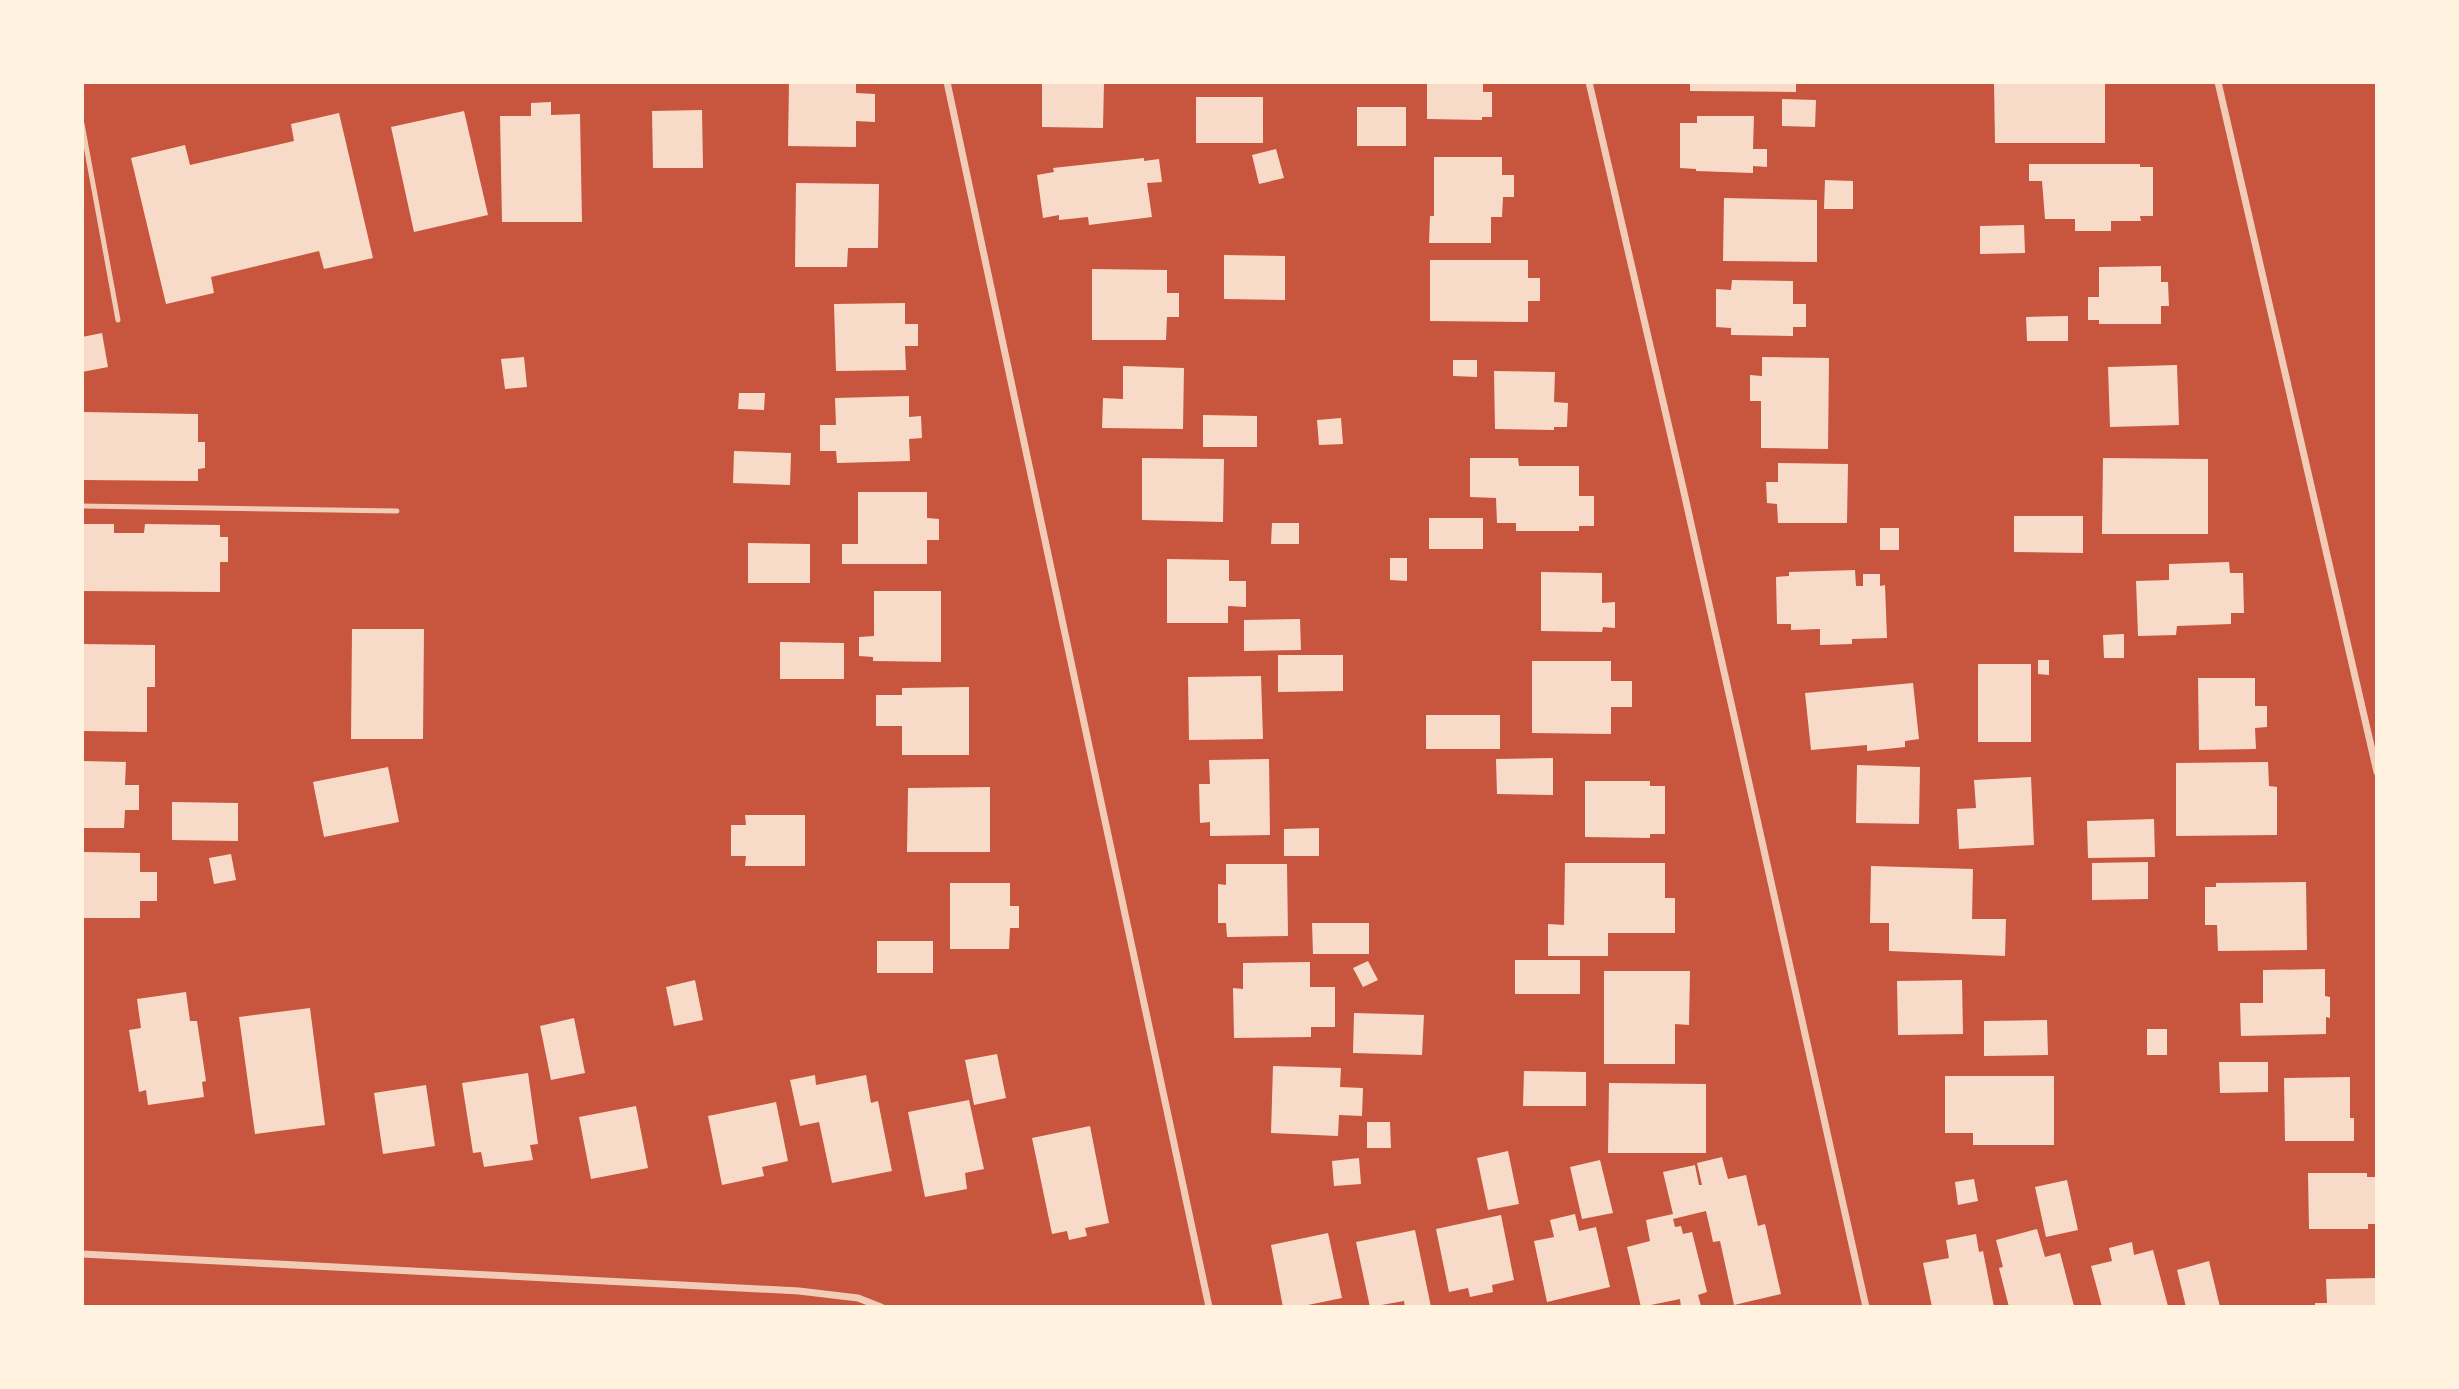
<svg xmlns="http://www.w3.org/2000/svg" width="2459" height="1389" viewBox="0 0 2459 1389" font-family="'PT Sans Narrow',sans-serif">
  <rect width="100%" height="100%" fill="#c8553d"/>
  <!-- building -->
  <g fill="#f7dbc8">
    <polygon points="789,82 856,82 856,93 875,94 875,122 856,121 856,147 788,146"/>
    <polygon points="1042,82 1104,82 1103,128 1042,127"/>
    <polygon points="1427,82 1483,82 1483,92 1492,92 1492,117 1482,117 1482,120 1427,119"/>
    <polygon points="1690,82 1796,82 1796,92 1690,91"/>
    <polygon points="1994,82 2105,82 2105,143 1995,143"/>
    <rect x="1196" y="97" width="67" height="46"/>
    <polygon points="1782,99 1816,100 1815,127 1782,126"/>
    <polygon points="551,102 551,115 580,114 582,222 502,222 500,116 531,116 531,103"/>
    <rect x="1357" y="107" width="49" height="39"/>
    <polygon points="702,110 703,168 653,168 652,111"/>
    <polygon points="464,111 488,215 414,232 391,127"/>
    <polygon points="339,113 373,258 324,269 319,251 211,277 214,293 166,304 131,158 185,145 190,165 294,141 291,124"/>
    <polygon points="1697,116 1754,116 1753,149 1767,149 1767,167 1753,166 1753,173 1696,171 1696,169 1680,168 1680,123 1697,123"/>
    <polygon points="1276,149 1284,178 1259,184 1252,155"/>
    <polygon points="1434,157 1502,157 1502,175 1514,175 1514,197 1503,197 1502,217 1491,217 1491,243 1429,243 1430,216 1434,216"/>
    <polygon points="1144,158 1144,161 1159,159 1162,182 1147,183 1152,217 1089,225 1088,217 1059,220 1059,215 1043,218 1037,175 1054,172 1053,168"/>
    <polygon points="2029,164 2140,164 2140,167 2153,167 2153,216 2140,216 2141,221 2111,221 2111,231 2075,231 2075,219 2045,219 2042,181 2029,181"/>
    <polygon points="1825,180 1853,181 1853,209 1824,209"/>
    <polygon points="796,183 879,184 878,248 848,248 847,267 795,267"/>
    <polygon points="1724,198 1817,200 1817,262 1723,261"/>
    <polygon points="2024,225 2025,253 1980,254 1980,226"/>
    <polygon points="1224,255 1285,256 1285,300 1224,299"/>
    <polygon points="1430,260 1528,260 1528,278 1540,278 1540,301 1528,301 1528,322 1430,321"/>
    <polygon points="2161,266 2161,282 2168,282 2169,306 2161,306 2161,324 2099,324 2099,320 2088,320 2088,297 2099,297 2099,267"/>
    <polygon points="1092,269 1167,270 1167,293 1179,293 1179,317 1167,317 1166,340 1092,340"/>
    <polygon points="1732,280 1793,281 1793,304 1806,304 1806,327 1793,327 1793,336 1731,335 1731,328 1716,327 1716,289 1731,290"/>
    <polygon points="905,303 905,324 918,324 918,346 905,346 906,370 836,371 834,304"/>
    <polygon points="2068,316 2068,341 2027,341 2026,317"/>
    <polygon points="102,333 108,367 82,372 82,337"/>
    <polygon points="524,357 527,387 505,389 501,359"/>
    <polygon points="1762,357 1829,358 1828,449 1761,448 1761,401 1750,401 1750,375 1762,376"/>
    <polygon points="1453,360 1477,360 1477,377 1453,376"/>
    <polygon points="2177,365 2179,425 2110,427 2108,367"/>
    <polygon points="1123,366 1184,368 1183,429 1102,428 1103,398 1123,399"/>
    <polygon points="1494,371 1555,372 1554,402 1568,403 1567,427 1554,427 1554,430 1495,429"/>
    <polygon points="739,393 765,393 764,410 738,409"/>
    <polygon points="909,396 909,417 921,416 922,438 909,439 910,461 837,463 836,451 820,451 820,425 836,425 835,398"/>
    <polygon points="82,412 198,414 198,442 205,442 205,468 198,469 198,481 82,480"/>
    <polygon points="1203,415 1257,416 1257,447 1203,447"/>
    <polygon points="1341,418 1343,444 1319,445 1317,420"/>
    <polygon points="734,451 791,453 790,485 733,483"/>
    <polygon points="1142,458 1224,459 1223,522 1142,520"/>
    <polygon points="1470,458 1518,458 1519,466 1579,466 1579,496 1594,496 1594,526 1579,526 1579,531 1516,531 1516,523 1497,523 1496,498 1470,497"/>
    <polygon points="2103,458 2208,459 2208,534 2102,534"/>
    <polygon points="1778,463 1848,464 1847,523 1778,523 1777,504 1767,503 1766,482 1778,482"/>
    <polygon points="858,492 927,492 927,518 939,519 939,540 927,540 927,564 842,564 842,544 858,544"/>
    <polygon points="2014,516 2083,516 2083,553 2014,552"/>
    <rect x="1429" y="518" width="54" height="31"/>
    <polygon points="1272,523 1299,523 1299,544 1271,544"/>
    <polygon points="82,524 114,524 114,533 144,533 145,524 220,525 220,537 228,537 228,562 220,562 220,592 82,591"/>
    <rect x="1880" y="528" width="19" height="22"/>
    <polygon points="748,543 810,544 810,583 748,583"/>
    <polygon points="1390,558 1407,558 1407,581 1390,580"/>
    <polygon points="1167,559 1229,560 1229,581 1246,581 1246,607 1228,606 1228,623 1167,623"/>
    <polygon points="2229,562 2230,573 2243,573 2244,613 2231,613 2231,624 2177,626 2176,635 2138,636 2136,581 2169,580 2169,564"/>
    <polygon points="1855,570 1856,586 1863,586 1863,574 1880,574 1880,586 1885,585 1887,638 1852,639 1852,644 1820,645 1820,629 1791,630 1791,624 1777,624 1776,577 1789,576 1789,572"/>
    <polygon points="1541,572 1602,573 1602,603 1615,602 1615,628 1603,627 1602,632 1541,631"/>
    <polygon points="874,591 941,591 941,662 873,661 873,657 859,656 859,637 874,636"/>
    <polygon points="1300,619 1301,650 1244,651 1244,620"/>
    <polygon points="352,629 424,629 423,739 351,739"/>
    <polygon points="2124,634 2124,658 2104,658 2103,635"/>
    <polygon points="780,642 844,643 844,679 780,679"/>
    <polygon points="82,644 155,645 155,687 147,687 147,732 82,731"/>
    <polygon points="1278,655 1343,655 1343,691 1278,692"/>
    <polygon points="2038,660 2049,660 2049,675 2038,674"/>
    <polygon points="1532,661 1611,661 1611,681 1632,681 1632,707 1611,707 1611,734 1532,733"/>
    <rect x="1978" y="664" width="53" height="78"/>
    <polygon points="1261,676 1263,739 1189,740 1188,677"/>
    <polygon points="2198,678 2255,678 2255,706 2267,706 2267,727 2255,728 2256,749 2199,750"/>
    <polygon points="1913,683 1919,739 1905,741 1905,747 1867,751 1867,745 1811,750 1805,693"/>
    <polygon points="969,687 969,755 902,755 902,726 876,726 876,695 902,695 902,688"/>
    <rect x="1426" y="715" width="74" height="34"/>
    <polygon points="1553,758 1553,795 1497,794 1496,759"/>
    <polygon points="1269,759 1270,835 1210,836 1210,822 1200,823 1199,784 1210,784 1209,760"/>
    <polygon points="82,761 126,762 125,785 139,785 139,810 125,810 124,828 82,828"/>
    <polygon points="2268,762 2269,786 2277,787 2277,835 2176,836 2176,763"/>
    <polygon points="1857,765 1920,767 1919,824 1856,823"/>
    <polygon points="388,767 399,822 324,837 313,782"/>
    <polygon points="2031,777 2034,845 1959,849 1957,809 1976,808 1974,780"/>
    <polygon points="1585,781 1650,781 1650,786 1665,786 1665,834 1650,834 1650,838 1585,837"/>
    <polygon points="990,787 990,852 907,852 908,788"/>
    <polygon points="172,802 238,803 238,841 172,840"/>
    <polygon points="745,815 805,815 805,866 745,866 746,856 731,856 731,825 746,825"/>
    <polygon points="2154,819 2155,857 2088,858 2087,821"/>
    <polygon points="1319,828 1319,856 1284,856 1284,829"/>
    <polygon points="82,852 140,853 140,872 157,872 157,901 140,901 140,918 82,918"/>
    <polygon points="231,854 236,880 214,884 209,858"/>
    <polygon points="2148,862 2148,899 2092,900 2092,863"/>
    <polygon points="1565,863 1665,863 1665,898 1675,898 1675,933 1608,933 1608,956 1548,956 1548,924 1564,925"/>
    <polygon points="1226,864 1287,864 1288,936 1227,937 1226,923 1218,923 1218,884 1226,885"/>
    <polygon points="1871,866 1973,869 1972,919 2006,919 2005,956 1889,951 1889,923 1870,923"/>
    <polygon points="2306,882 2307,950 2218,951 2217,925 2205,925 2205,887 2216,887 2216,883"/>
    <polygon points="950,883 1010,883 1010,906 1019,906 1019,928 1010,928 1009,949 950,949"/>
    <polygon points="1312,923 1369,923 1369,954 1313,954"/>
    <rect x="877" y="941" width="56" height="32"/>
    <rect x="1515" y="960" width="65" height="34"/>
    <polygon points="1368,961 1378,980 1363,987 1353,968"/>
    <polygon points="1310,962 1310,987 1335,987 1335,1027 1311,1027 1311,1037 1234,1038 1233,988 1243,989 1243,963"/>
    <polygon points="2325,969 2325,996 2330,997 2330,1018 2326,1017 2326,1034 2241,1036 2240,1003 2263,1003 2263,970"/>
    <polygon points="1604,971 1690,971 1689,1025 1675,1024 1675,1064 1604,1064"/>
    <polygon points="695,980 703,1020 674,1026 666,987"/>
    <polygon points="1962,980 1963,1034 1898,1035 1897,981"/>
    <polygon points="186,992 190,1021 197,1021 206,1081 202,1082 204,1097 148,1105 146,1090 139,1092 129,1030 141,1028 137,999"/>
    <polygon points="310,1008 325,1125 255,1134 239,1017"/>
    <polygon points="1354,1013 1424,1015 1422,1055 1353,1053"/>
    <polygon points="574,1018 585,1073 551,1080 540,1026"/>
    <polygon points="2047,1020 2048,1055 1984,1056 1984,1021"/>
    <rect x="2147" y="1029" width="20" height="26"/>
    <polygon points="997,1054 1006,1098 974,1105 965,1060"/>
    <polygon points="2219,1062 2268,1062 2268,1092 2220,1093"/>
    <polygon points="1273,1066 1341,1068 1340,1087 1363,1088 1362,1116 1339,1115 1338,1136 1271,1133"/>
    <polygon points="1524,1071 1586,1072 1586,1106 1523,1106"/>
    <polygon points="528,1073 538,1144 530,1145 533,1160 484,1167 481,1152 473,1153 462,1083"/>
    <polygon points="815,1075 816,1085 866,1075 871,1103 878,1101 892,1171 832,1183 819,1122 800,1126 790,1080"/>
    <polygon points="1945,1076 2054,1076 2054,1145 1973,1145 1973,1133 1945,1133"/>
    <polygon points="2350,1077 2350,1118 2354,1118 2354,1141 2285,1141 2284,1078"/>
    <polygon points="1609,1083 1706,1084 1706,1153 1608,1153"/>
    <polygon points="426,1085 435,1146 383,1154 374,1093"/>
    <polygon points="969,1100 984,1169 965,1173 967,1189 925,1197 908,1112"/>
    <polygon points="776,1102 788,1161 762,1167 764,1176 722,1185 708,1116"/>
    <polygon points="636,1106 648,1168 591,1179 579,1117"/>
    <polygon points="1367,1122 1390,1122 1391,1148 1367,1148"/>
    <polygon points="1090,1126 1109,1223 1085,1228 1087,1236 1069,1240 1067,1231 1052,1234 1032,1138"/>
    <polygon points="1508,1151 1519,1204 1488,1210 1477,1158"/>
    <polygon points="1722,1157 1728,1179 1746,1175 1758,1226 1765,1224 1781,1294 1734,1305 1720,1241 1713,1242 1706,1211 1673,1219 1675,1227 1681,1226 1683,1234 1692,1232 1707,1292 1698,1295 1701,1306 1681,1307 1680,1299 1641,1307 1627,1247 1650,1241 1646,1220 1673,1214 1663,1172 1695,1165 1699,1185 1702,1185 1697,1163"/>
    <polygon points="1359,1158 1361,1184 1334,1186 1332,1161"/>
    <polygon points="1600,1160 1613,1213 1582,1219 1570,1167"/>
    <polygon points="2308,1173 2367,1173 2367,1177 2377,1177 2377,1224 2368,1224 2368,1229 2309,1229"/>
    <polygon points="1974,1179 1978,1201 1958,1205 1955,1182"/>
    <polygon points="2067,1180 2078,1230 2046,1237 2035,1187"/>
    <polygon points="1575,1214 1579,1231 1596,1227 1610,1287 1547,1302 1534,1241 1554,1237 1550,1220"/>
    <polygon points="1501,1215 1514,1280 1492,1285 1493,1292 1470,1297 1468,1288 1449,1292 1436,1229"/>
    <polygon points="2037,1229 2045,1257 2060,1253 2074,1306 2009,1307 1999,1268 2003,1267 1996,1240"/>
    <polygon points="1415,1230 1431,1307 1405,1307 1404,1301 1370,1307 1356,1242"/>
    <polygon points="1328,1233 1342,1298 1298,1307 1283,1307 1271,1245"/>
    <polygon points="1976,1234 1979,1252 1983,1251 1994,1307 1932,1307 1923,1263 1949,1258 1946,1240"/>
    <polygon points="2132,1242 2134,1255 2153,1250 2168,1306 2102,1307 2091,1266 2112,1261 2109,1248"/>
    <polygon points="2209,1261 2220,1307 2186,1307 2177,1270"/>
    <polygon points="2377,1278 2377,1307 2315,1307 2315,1303 2327,1303 2326,1279"/>
  </g>
  <g fill="none" stroke-linecap="round" stroke-linejoin="round">
    <!-- service -->
    <g stroke="#f1ccb7" stroke-width="5">
      <polyline points="82,124 118,320"/>
      <polyline points="82,506 397,511"/>
    </g>
    <!-- minor -->
    <g stroke="#f1ccb7" stroke-width="7">
      <polyline points="947,82 1209,1307"/>
      <polyline points="1589,82 1683,488 1866,1307"/>
      <polyline points="2218,82 2377,772"/>
      <polyline points="82,1254 799,1291 858,1298 881,1307"/>
    </g>
  </g>
  <!-- border -->
  <rect width="2459" height="1389" fill="none" stroke="#fff3e0" stroke-width="168"/>
</svg>
